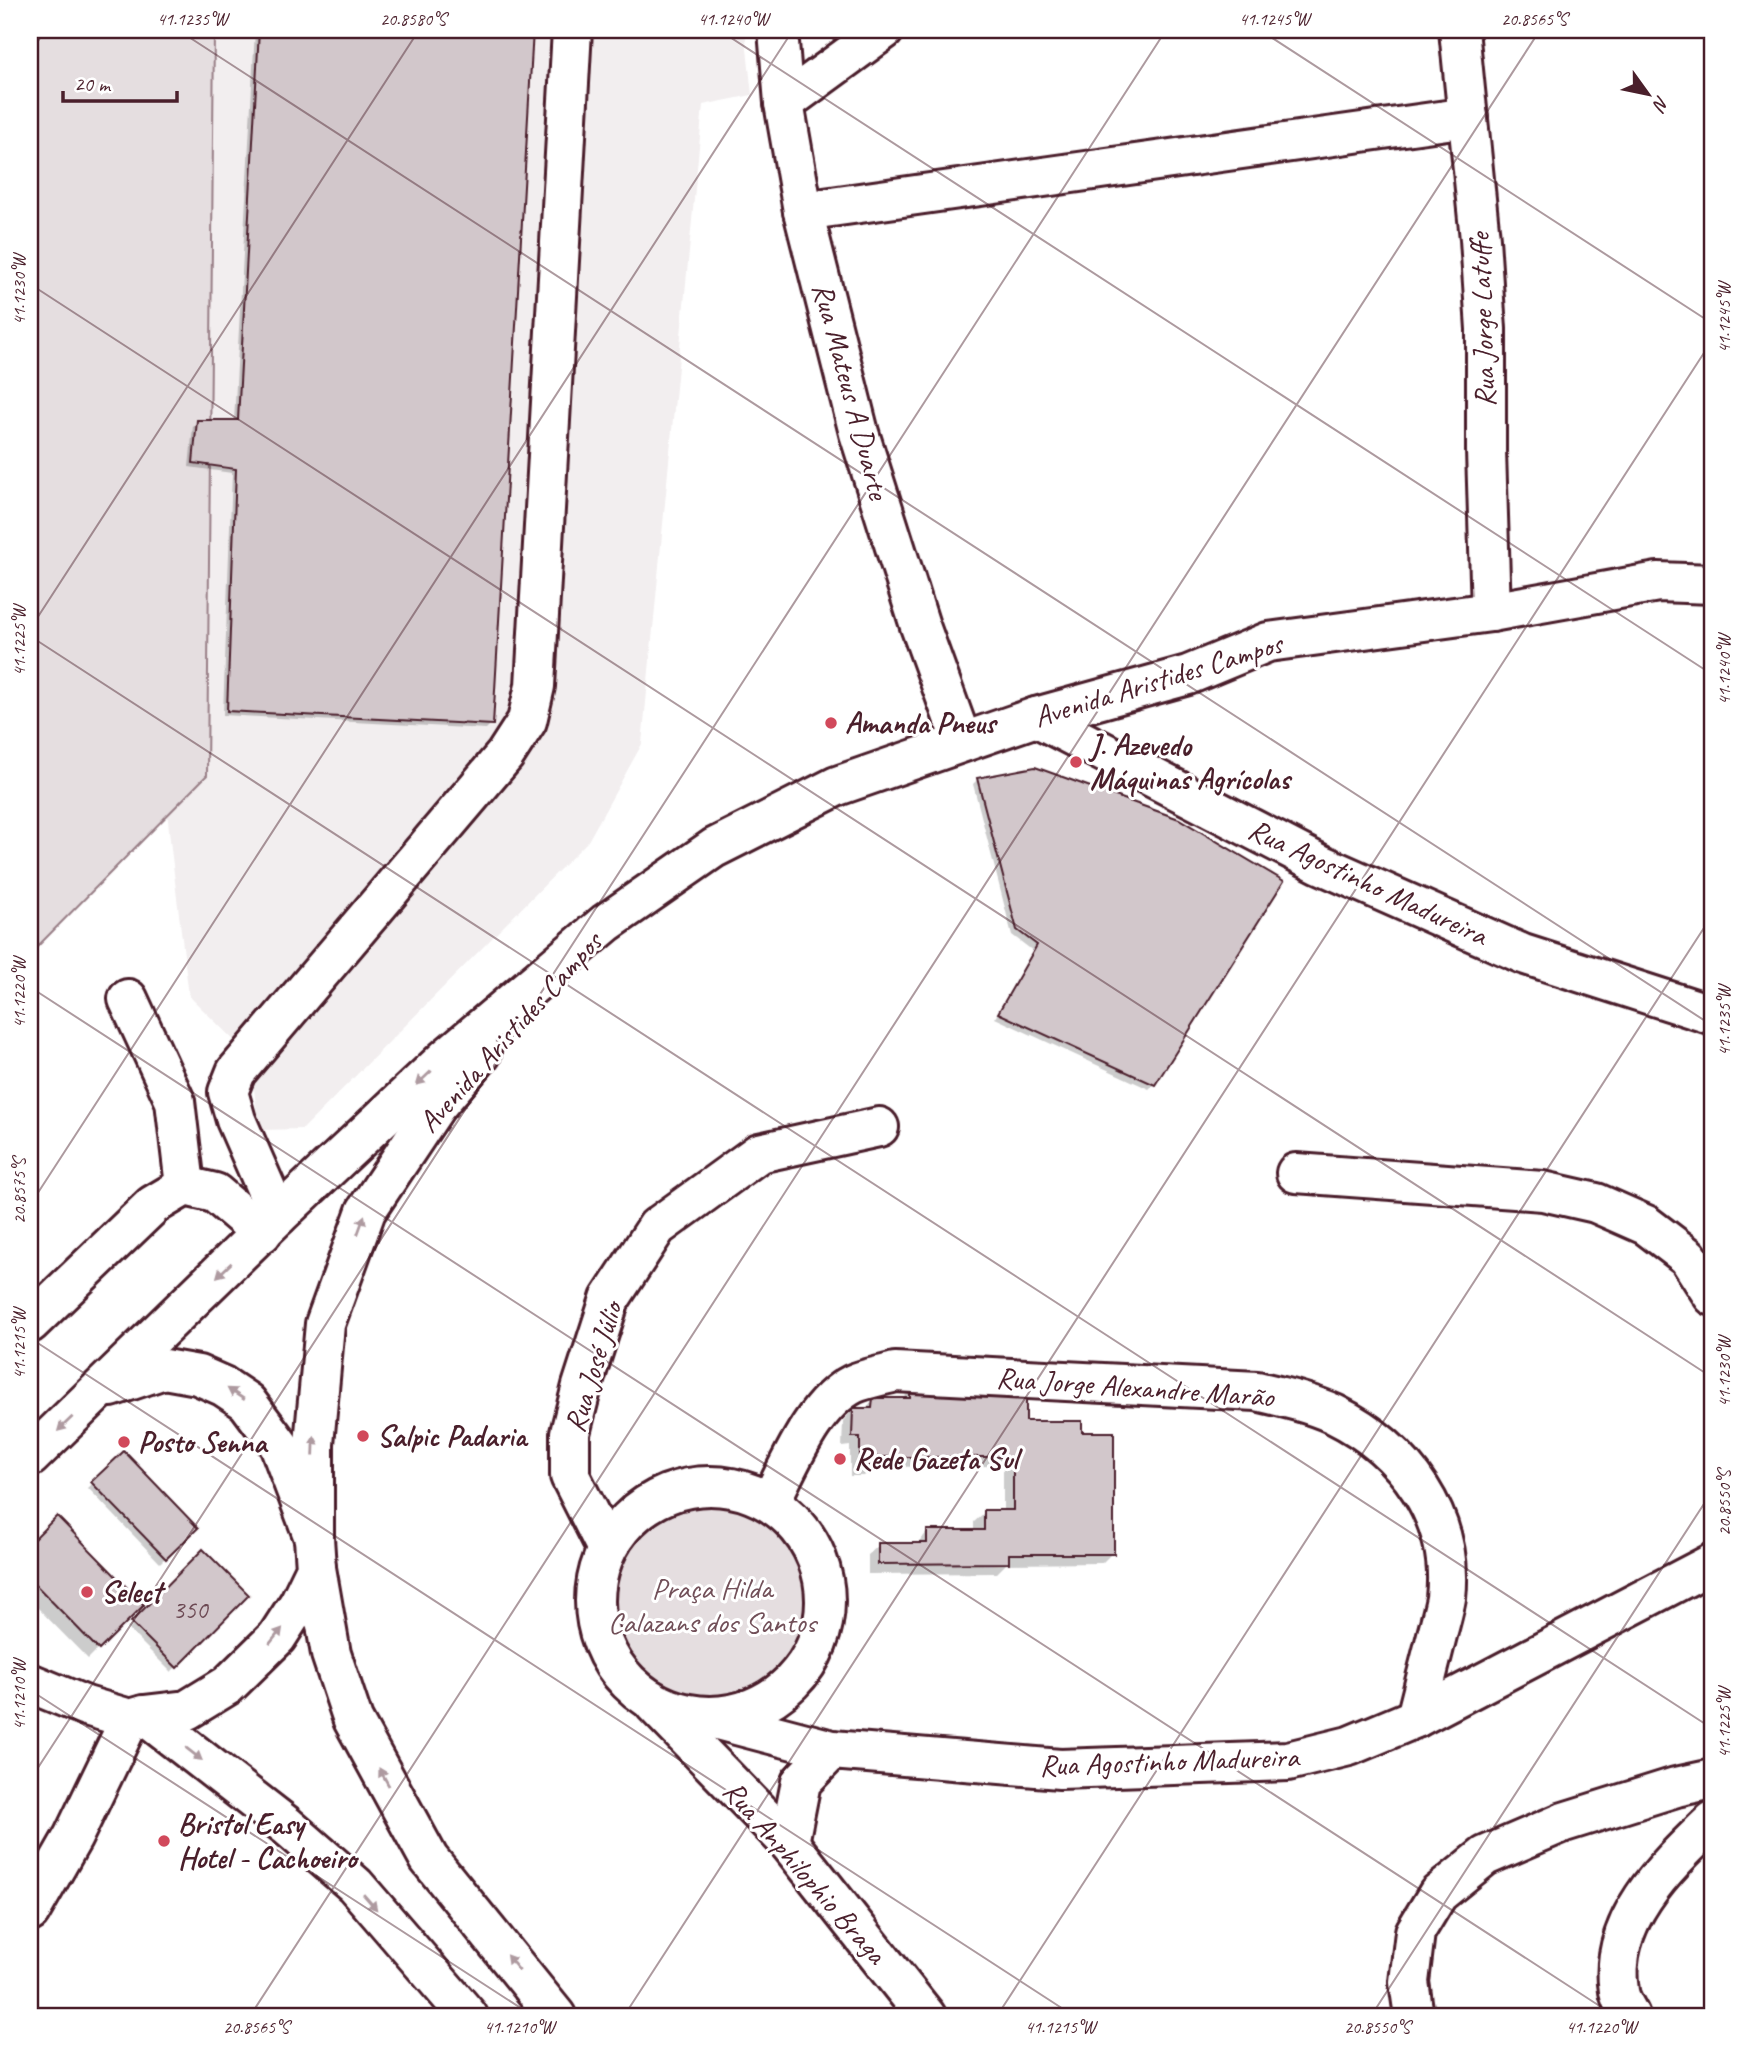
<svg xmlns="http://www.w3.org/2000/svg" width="1743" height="2046" viewBox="0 0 1743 2046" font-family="Caveat,sans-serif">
  <rect width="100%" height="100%" fill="#fff"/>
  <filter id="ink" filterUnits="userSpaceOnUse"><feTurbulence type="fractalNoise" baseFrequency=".0143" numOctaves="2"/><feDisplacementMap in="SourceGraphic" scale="14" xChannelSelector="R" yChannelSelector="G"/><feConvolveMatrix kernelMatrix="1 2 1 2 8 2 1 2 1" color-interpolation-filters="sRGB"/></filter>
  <g filter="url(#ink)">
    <!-- built -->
    <polygon fill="#f2eeef" points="86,30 745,30 752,95 703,105 642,744 588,841 303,1129 259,1130 250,1056 189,996 171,849"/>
    <!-- green -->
    <g fill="#e5dee0" stroke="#987e86" stroke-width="2">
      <polygon points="30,30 214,30 207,775 30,954"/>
      <circle cx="713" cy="1606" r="100"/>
    </g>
    <!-- shadow -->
    <g fill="#0003">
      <polygon points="255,30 531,30 491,724 486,729 223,715 232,473 189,467 193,426 198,422 234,422"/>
      <polygon points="978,779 1154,1084 1149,1089 995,1018 1033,951 1012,935 973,784"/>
      <polygon points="911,1390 1024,1423 1080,1434 1112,1553 1102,1563 1006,1564 997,1573 868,1574 868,1555 879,1545 917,1545 927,1532 974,1532 974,1522 985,1512 1003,1512 1003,1466 873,1467 864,1476 850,1476 850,1446 842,1447 843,1421 853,1410 864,1410 873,1400 901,1400"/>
      <polygon points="124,1454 195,1528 160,1563 88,1488"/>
      <polygon points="57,1519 142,1605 88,1659 30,1600 30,1545"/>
      <polygon points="203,1551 247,1595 171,1672 127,1628"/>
    </g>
    <!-- building -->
    <g fill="#d2c7cb" stroke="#4a1f2b" stroke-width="2">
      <polygon points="259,30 533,30 493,725 227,711 236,469 193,463 197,420 238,420"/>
      <polygon points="1035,767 1179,819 1284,881 1155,1085 998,1013 1037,945 1017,930 977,778"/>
      <polygon points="910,1388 1026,1388 1026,1421 1082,1421 1082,1432 1114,1432 1114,1554 1009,1554 1009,1563 878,1564 878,1543 927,1543 927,1530 984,1530 984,1510 1013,1510 1013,1457 876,1457 876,1466 860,1466 860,1437 852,1437 853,1408 872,1408 873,1398 910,1398"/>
      <polygon points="124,1451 198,1528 166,1559 91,1482"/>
      <polygon points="57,1516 144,1605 99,1650 30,1579 30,1543"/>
      <polygon points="203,1549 249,1595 177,1668 131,1622"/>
    </g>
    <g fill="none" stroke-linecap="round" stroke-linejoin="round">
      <!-- minor casing -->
      <g stroke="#4a1f2b" stroke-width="44">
        <g id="minor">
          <polyline points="778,30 784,103 803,211 859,433 920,626 962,742"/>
          <polyline points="1459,30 1480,239 1486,329 1486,451 1491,612"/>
          <polyline points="784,103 884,30"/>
          <polyline points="803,211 1468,117"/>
          <polyline points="1036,717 1320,864 1523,954 1713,1015"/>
          <polyline points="128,999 175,1101 185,1186"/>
          <polyline points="1296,1173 1543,1191 1596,1203 1646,1225 1688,1257 1713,1296"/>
          <polyline points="278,1216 236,1120 228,1092 236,1072 505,755 527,721 535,686 572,30"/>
          <polyline points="30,1323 153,1205 185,1186 215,1193 262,1233"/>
          <circle cx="710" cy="1601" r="115"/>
          <path d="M770 1502C790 1464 813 1404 853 1384 866 1378 882 1376 895 1372L1257 1391C1283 1397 1310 1403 1334 1414 1405 1449 1455 1517 1446 1598 1444 1610 1440 1623 1437 1635 1430 1663 1423 1690 1416 1718"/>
          <polyline points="607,1549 570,1476 570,1433 582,1386 610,1299 657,1227 759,1153 879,1127"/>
          <polyline points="654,1704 789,1843 926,2016"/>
          <polyline points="714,1719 832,1750"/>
          <polyline points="789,1843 801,1782 832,1750 1060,1769 1288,1761 1349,1746 1416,1718 1713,1563"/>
          <polyline points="30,1912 73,1837 130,1719"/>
          <polyline points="1414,2016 1409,1982 1415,1932 1438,1894 1485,1856 1564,1822 1676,1787 1713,1779"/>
          <path d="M1630 2016C1626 2008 1620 2000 1619 1991 1607 1921 1667 1865 1713 1821"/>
        </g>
      </g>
      <!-- major casing -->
      <g stroke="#4a1f2b" stroke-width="44">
        <g id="major">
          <polyline points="316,1568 331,1654 353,1720 429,1859 556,2016"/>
          <polyline points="144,1715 287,1826 355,1885 468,2016"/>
        </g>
      </g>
      <!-- highway casing -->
      <g stroke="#4a1f2b" stroke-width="44">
        <g id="highway">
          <polyline points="30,1457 278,1216 446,1058 606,923 714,848 837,786 1036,717 1188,675 1268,642 1491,612 1658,582 1713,584"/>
          <polyline points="314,1538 314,1444 325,1324 366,1211 436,1106 481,1054"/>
          <polyline points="30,1683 86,1706 130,1719 144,1715 187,1710 228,1685 277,1637 299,1603 316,1568 314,1538 279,1445 247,1402 223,1386 198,1375 164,1369 111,1387"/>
        </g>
      </g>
      <!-- minor -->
      <use href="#minor" stroke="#fff" stroke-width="38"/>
      <!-- major -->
      <use href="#major" stroke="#fff" stroke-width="38"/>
      <!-- highway -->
      <use href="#highway" stroke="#fff" stroke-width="38"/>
    </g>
    <!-- one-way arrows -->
    <defs><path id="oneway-solid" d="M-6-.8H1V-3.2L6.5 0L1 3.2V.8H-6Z" transform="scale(1.75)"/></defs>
    <g fill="#ae9aa0">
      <use href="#oneway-solid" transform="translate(424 1078) rotate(137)"/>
      <use href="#oneway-solid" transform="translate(361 1225) rotate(-70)"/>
      <use href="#oneway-solid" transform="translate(224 1270) rotate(136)"/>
      <use href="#oneway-solid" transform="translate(236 1394) rotate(-147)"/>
      <use href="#oneway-solid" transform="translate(65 1424) rotate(136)"/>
      <use href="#oneway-solid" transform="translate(314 1446) rotate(-88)"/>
      <use href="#oneway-solid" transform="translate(276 1636) rotate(-51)"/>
      <use href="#oneway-solid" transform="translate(194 1754) rotate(38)"/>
      <use href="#oneway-solid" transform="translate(384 1777) rotate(-119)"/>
      <use href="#oneway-solid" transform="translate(370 1902) rotate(49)"/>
      <use href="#oneway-solid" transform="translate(513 1963) rotate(-129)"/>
    </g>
  </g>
  <!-- ticks -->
  <path fill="none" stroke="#4a1f2b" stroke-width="2" stroke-opacity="0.45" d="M178 30 1713 1026M719 30 1713 675M1260 30 1713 324M30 54 45 30M30 284 1713 1378M30 629 419 30M30 636 1713 1729M30 987 1615 2016M30 1205 793 30M30 1338 1074 2016M30 1690 533 2016M30 1780 1166 30M250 2016 1540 30M624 2016 1713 339M997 2016 1713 914M1371 2016 1713 1490"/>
  <!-- markers -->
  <g fill="#d1495b" stroke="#fff" stroke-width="2.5">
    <circle cx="831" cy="723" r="7"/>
    <circle cx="1076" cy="762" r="7"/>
    <circle cx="363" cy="1436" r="7"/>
    <circle cx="124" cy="1442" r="7"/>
    <circle cx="840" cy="1459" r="7"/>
    <circle cx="87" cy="1592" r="7"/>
    <circle cx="164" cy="1841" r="7"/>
  </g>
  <g text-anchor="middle" stroke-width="6" stroke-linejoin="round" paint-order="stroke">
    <!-- number labels -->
    <g font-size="26" fill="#6c4953">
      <text x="190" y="1618">350</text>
    </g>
    <!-- street labels -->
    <g font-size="30" fill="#4a1f2b" stroke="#fff">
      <text transform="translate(1482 320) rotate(-92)" y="10">Rua Jorge Latuffe</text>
      <text transform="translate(851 391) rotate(75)" y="10">Rua Mateus A Duarte</text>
      <text transform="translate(1158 680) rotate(-17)" y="10">Avenida Aristides Campos</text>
      <text transform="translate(1368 882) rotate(25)" y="10">Rua Agostinho Madureira</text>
      <text transform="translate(510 1032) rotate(-48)" y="10">Avenida Aristides Campos</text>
      <text transform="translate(593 1367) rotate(-73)" y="10">Rua José Júlio</text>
      <text transform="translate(1135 1387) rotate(4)" y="10">Rua Jorge Alexandre Marão</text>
      <text transform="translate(1169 1761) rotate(-2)" y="10">Rua Agostinho Madureira</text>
      <text transform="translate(805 1872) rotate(49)" y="10">Rua Anphilophio Braga</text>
    </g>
    <!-- poi labels -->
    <g font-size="30" font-weight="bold" fill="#4a1f2b" stroke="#fff" text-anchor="start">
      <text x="845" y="733">Amanda Pneus</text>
      <text x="1090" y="755">J. Azevedo<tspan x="1090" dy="34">Máquinas Agrícolas</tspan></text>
      <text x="377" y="1446">Salpic Padaria</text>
      <text x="138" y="1452">Posto Senna</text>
      <text x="854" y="1469">Rede Gazeta Sul</text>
      <text x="101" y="1602">Select</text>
      <text x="178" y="1834">Bristol Easy<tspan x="178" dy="34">Hotel - Cachoeiro</tspan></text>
    </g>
    <!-- park labels -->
    <g font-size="30" fill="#714f58" stroke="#fff">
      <text x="712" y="1598">Praça Hilda<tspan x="712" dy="34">Calazans dos Santos</tspan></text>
    </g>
  </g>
  <!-- margin -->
  <rect width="1743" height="2046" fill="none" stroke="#fff" stroke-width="77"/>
  <!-- north arrow -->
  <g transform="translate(1648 94) rotate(123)" stroke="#ffffff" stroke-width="5" paint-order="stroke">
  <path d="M0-5L12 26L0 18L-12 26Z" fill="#4a1f2b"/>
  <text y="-10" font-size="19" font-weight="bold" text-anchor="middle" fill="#4a1f2b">N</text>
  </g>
  <!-- scale -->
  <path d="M63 91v10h114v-10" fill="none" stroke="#4a1f2b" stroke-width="3.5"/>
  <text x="74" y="91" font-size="21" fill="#4a1f2b" stroke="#ffffff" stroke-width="5" paint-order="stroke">20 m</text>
  <rect x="38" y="38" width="1666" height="1970" fill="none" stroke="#4a1f2b" stroke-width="2.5"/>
  <g font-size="18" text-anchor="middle" fill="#4a1f2b">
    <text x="192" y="25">41.1235°W</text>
    <text x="413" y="25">20.8580°S</text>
    <text x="733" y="25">41.1240°W</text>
    <text x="1274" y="25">41.1245°W</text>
    <text x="1534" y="25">20.8565°S</text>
    <text transform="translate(19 290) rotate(-90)" y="6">41.1230°W</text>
    <text transform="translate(1724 318) rotate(-90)" y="6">41.1245°W</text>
    <text transform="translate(19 641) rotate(-90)" y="6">41.1225°W</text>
    <text transform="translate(1724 670) rotate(-90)" y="6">41.1240°W</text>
    <text transform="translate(19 993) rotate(-90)" y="6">41.1220°W</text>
    <text transform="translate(1724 1021) rotate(-90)" y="6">41.1235°W</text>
    <text transform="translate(19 1191) rotate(-90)" y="6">20.8575°S</text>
    <text transform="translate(19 1344) rotate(-90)" y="6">41.1215°W</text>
    <text transform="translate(1724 1372) rotate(-90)" y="6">41.1230°W</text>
    <text transform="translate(1724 1503) rotate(-90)" y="6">20.8550°S</text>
    <text transform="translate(19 1695) rotate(-90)" y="6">41.1210°W</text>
    <text transform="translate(1724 1723) rotate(-90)" y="6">41.1225°W</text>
    <text x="256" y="2033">20.8565°S</text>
    <text x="519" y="2033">41.1210°W</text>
    <text x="1060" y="2033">41.1215°W</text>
    <text x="1377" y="2033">20.8550°S</text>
    <text x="1601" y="2033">41.1220°W</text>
  </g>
</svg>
